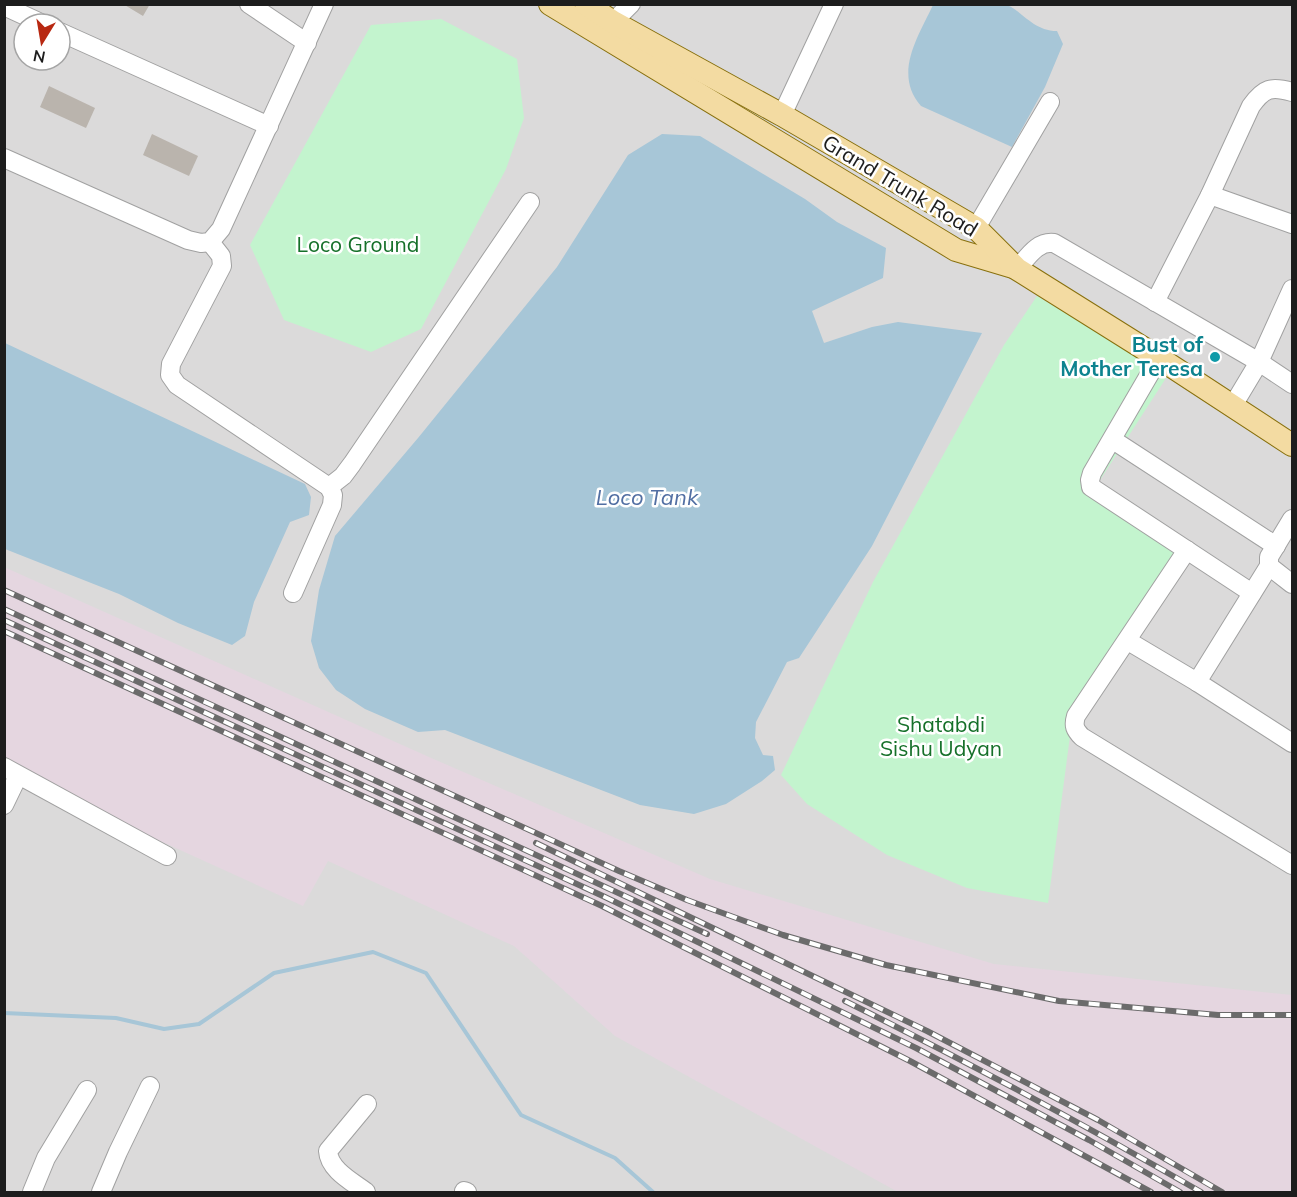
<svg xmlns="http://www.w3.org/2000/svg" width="1297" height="1197" viewBox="0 0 1297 1197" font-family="Mulish,sans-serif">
  <rect width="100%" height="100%" fill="#edebe3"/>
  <!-- residential -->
  <path fill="#dbdada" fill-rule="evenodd" d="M5 5H1292V1192H5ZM24 24H60V60H24Z"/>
  <!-- industrial -->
  <polygon fill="#e5d6e0" points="4,567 429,757 710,879 994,964 1292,995 1292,1192 898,1192 615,1036 514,946 328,861 303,906 70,800 5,764"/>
  <!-- park -->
  <g fill="#c3f4ce">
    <polygon points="441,19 517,59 524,118 506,169 421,329 371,352 284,320 250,245 371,25"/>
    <polygon points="1037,296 1168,375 1091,494 1178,547 1070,736 1048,903 967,888 887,855 807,804 781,775 873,582 1004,345"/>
  </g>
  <!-- water -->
  <g fill="#a7c6d7">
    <path d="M933 5C953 4 985 1 1003 4 1020 7 1031 31 1057 31L1063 44 1045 87 1012 147 921 106C893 74 918 37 933 5Z"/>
    <polygon points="662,134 700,136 805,199 837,222 886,248 883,278 812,311 824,343 872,327 898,322 982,333 872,546 799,658 787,662 756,722 755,738 763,755 773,756 775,770 762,781 726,804 694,814 640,805 445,730 418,732 365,709 336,690 319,668 311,641 319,590 335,536 418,438 557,267 628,155"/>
    <polygon points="5,343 305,484 311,497 309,515 290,522 254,602 245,636 232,645 178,623 119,594 5,549"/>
  </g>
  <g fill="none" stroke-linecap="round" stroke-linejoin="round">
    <!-- stream -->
    <polyline stroke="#a7c6d7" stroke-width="4" points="4,1013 116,1018 164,1029 199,1024 274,973 373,952 426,973 521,1115 615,1158 653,1192"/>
  </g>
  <!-- building -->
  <g fill="#bab4ad">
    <polygon points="123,4 150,4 143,16"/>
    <polygon points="49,86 95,108 86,128 40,107"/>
    <polygon points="152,134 198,156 189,176 143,155"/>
  </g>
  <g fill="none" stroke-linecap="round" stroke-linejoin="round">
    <!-- minor casing -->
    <g stroke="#a1a1a1" stroke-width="20">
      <g id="minor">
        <polyline points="249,4 307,43"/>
        <polyline points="4,6 43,24"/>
        <polyline points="613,22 631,4"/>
        <polyline points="60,32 269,126"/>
        <polyline points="782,115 834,4"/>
        <polyline points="4,158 188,240 201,243 210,242 221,229 324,4"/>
        <polyline points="1210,195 1292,224"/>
        <polyline points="976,228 1050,102"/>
        <polyline points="210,242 221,256 222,266 171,364 170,375 177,385 329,487 333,495 332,505 293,593"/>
        <path d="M1017 269C1028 257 1037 241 1054 243L1259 362 1292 384"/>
        <path d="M1155 302 1210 195 1251 106C1264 88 1271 86 1292 92"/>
        <polyline points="1159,358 1092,473 1090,480 1091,487 1252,593"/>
        <polyline points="1232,407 1259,362 1292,289"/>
        <polyline points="1113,440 1276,546"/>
        <polyline points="329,487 343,476 352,464 530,202"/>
        <polyline points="1292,519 1269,557 1269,566 1292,584"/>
        <path d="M1187 550 1076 716C1073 726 1075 730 1082 737L1292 865"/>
        <polyline points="1128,641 1197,682 1292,743"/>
        <polyline points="1197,682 1269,566"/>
        <polyline points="4,767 167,856"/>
        <polyline points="4,805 18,776"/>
        <polyline points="464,1191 467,1192"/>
        <polyline points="32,1192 46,1158 87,1090"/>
        <polyline points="101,1192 118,1152 150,1086"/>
        <path d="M366 1192C353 1182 329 1170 328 1151L367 1104"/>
      </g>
    </g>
    <!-- major casing -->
    <g stroke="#88700d" stroke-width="24">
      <g id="major">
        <polyline points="550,4 956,250 1013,267"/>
        <polyline points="586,4 613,22 782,115 976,228 1017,269 1159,358 1292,445"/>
      </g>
    </g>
    <!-- minor -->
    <use href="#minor" stroke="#fff" stroke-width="18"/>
    <!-- major -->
    <use href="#major" stroke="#f3dba2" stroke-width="22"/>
    <!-- rail casing -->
    <g stroke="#6b6b6b" stroke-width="6">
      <g id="rail">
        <polyline points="4,590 619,871 687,900 783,935 886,965 1059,1001 1218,1015 1292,1015"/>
        <polyline points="4,609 707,934"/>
        <polyline points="4,620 605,897 916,1048 1089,1140 1180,1192"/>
        <polyline points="4,631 602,906 910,1061 1151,1192"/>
        <polyline points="536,843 927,1031 1098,1120 1222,1192"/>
        <path d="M845 1001C966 1061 1085 1125 1201 1192"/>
      </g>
    </g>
    <!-- rail -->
    <use href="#rail" stroke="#fff" stroke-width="4" stroke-dasharray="11" stroke-linecap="butt"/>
  </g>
  <!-- markers -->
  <circle fill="#0f9aa8" stroke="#fff" stroke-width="2" cx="1215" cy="357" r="6"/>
  <g text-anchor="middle" stroke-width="5" stroke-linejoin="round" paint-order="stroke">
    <!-- street labels -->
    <g font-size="21" fill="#1d1d1d" stroke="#fff">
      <text transform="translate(900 186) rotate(31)" y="7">Grand Trunk Road</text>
    </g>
    <!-- park labels -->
    <g font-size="21" fill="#157029" stroke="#fff">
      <text x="358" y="252">Loco Ground</text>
      <text x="941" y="732">Shatabdi<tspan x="941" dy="24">Sishu Udyan</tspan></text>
    </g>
    <!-- culture labels -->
    <g font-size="21" font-weight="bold" fill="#0d838f" stroke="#fff" text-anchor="end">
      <text x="1203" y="352">Bust of<tspan x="1203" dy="24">Mother Teresa</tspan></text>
    </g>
    <!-- water labels -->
    <g font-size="22" font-style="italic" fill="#526fa3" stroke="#fff">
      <text x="647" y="505">Loco Tank</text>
    </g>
  </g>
  <!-- border -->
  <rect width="1297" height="1197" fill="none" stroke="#1d1d1d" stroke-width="12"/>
  <!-- north arrow -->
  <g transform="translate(42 42) rotate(191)"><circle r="28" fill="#ffffff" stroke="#a5a5a5" stroke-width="1.5"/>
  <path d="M0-4.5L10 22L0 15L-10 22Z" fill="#b82811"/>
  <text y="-9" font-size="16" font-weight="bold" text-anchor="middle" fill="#1d1d1d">N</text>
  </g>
</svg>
